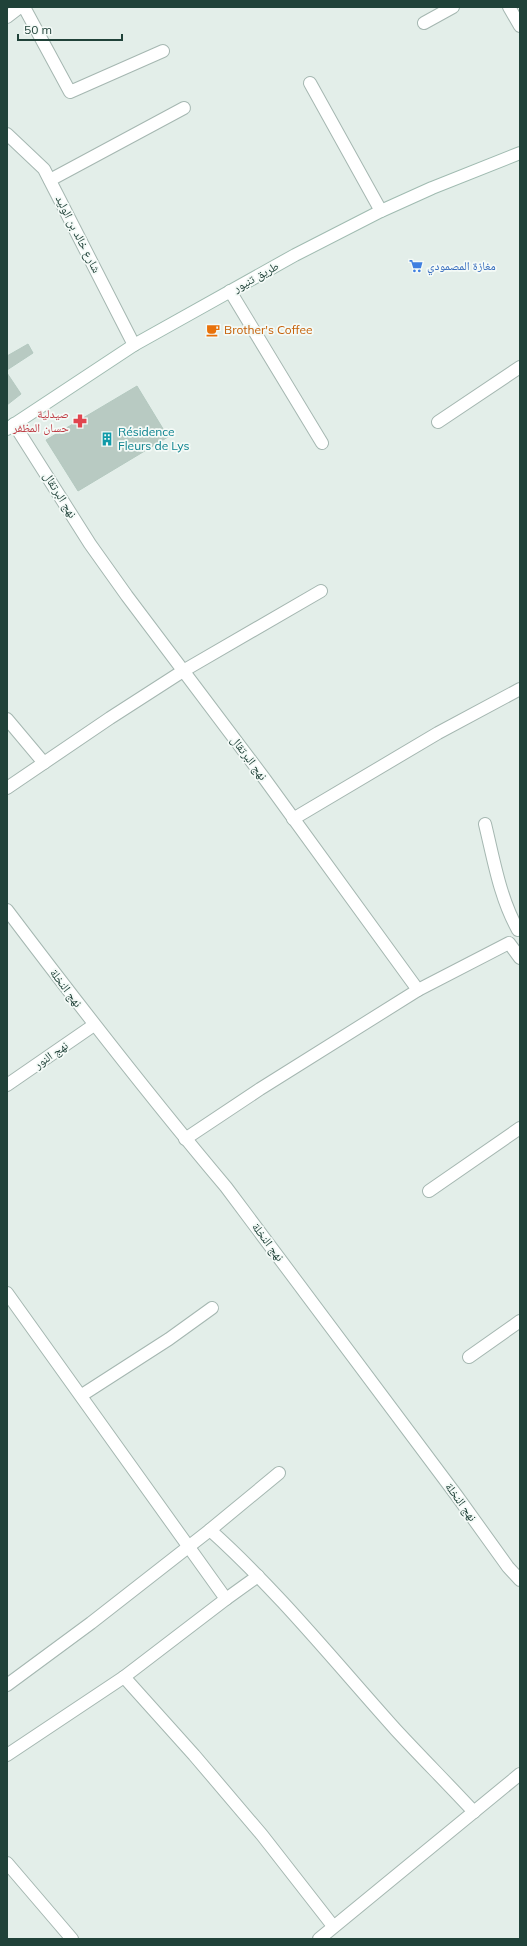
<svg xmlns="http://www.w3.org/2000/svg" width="527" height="1946" viewBox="0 0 527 1946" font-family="Mulish,'Noto Naskh Arabic',sans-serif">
  <rect width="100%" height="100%" fill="#e3eee9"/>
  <!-- building -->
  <g fill="#b8cac2" stroke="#b4c9c0">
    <polygon points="28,344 33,353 7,370 7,356"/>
    <polygon points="7,373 21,394 7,405"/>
    <polygon points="137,386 168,437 78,491 46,440"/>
  </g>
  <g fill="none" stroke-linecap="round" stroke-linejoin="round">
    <!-- minor casing -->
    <g stroke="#a5b7b1" stroke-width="14">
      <g id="minor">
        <polyline points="24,7 70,92 163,51"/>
        <polyline points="509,7 520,26"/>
        <polyline points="7,17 20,7"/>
        <polyline points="424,23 453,7"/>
        <polyline points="310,83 381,211"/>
        <polyline points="7,134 44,169 134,345"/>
        <polyline points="50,180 184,108"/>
        <polyline points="230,291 322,443"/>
        <polyline points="438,422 520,367"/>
        <polyline points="14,424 90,544 127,596 264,778 418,990 509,943 520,958"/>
        <polyline points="7,719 44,763"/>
        <polyline points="7,788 110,718 183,671 321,591"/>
        <polyline points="293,819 438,733 520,689"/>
        <path d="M485 824C494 861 500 898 518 930"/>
        <path d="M7 910C78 1004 150 1097 226 1187L457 1496 508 1567 520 1580"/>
        <polyline points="7,1085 94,1025"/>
        <polyline points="185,1139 260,1089 418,990"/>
        <polyline points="429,1191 520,1128"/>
        <polyline points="7,1293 226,1599 124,1677 7,1755"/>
        <polyline points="469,1357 520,1321"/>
        <polyline points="82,1395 169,1339 212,1308"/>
        <path d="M279 1473 210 1530C278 1591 335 1662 396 1730 422 1758 448 1784 474 1812"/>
        <polyline points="226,1599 258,1576"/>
        <polyline points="124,1677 194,1755 262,1835 333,1926"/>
        <polyline points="7,1685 91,1623 210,1530"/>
        <polyline points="7,1863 72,1939"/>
        <polyline points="319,1939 520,1774"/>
      </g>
    </g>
    <!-- secondary casing -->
    <g stroke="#a0bbb1" stroke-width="14">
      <polyline id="secondary" points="7,429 134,345 295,255 381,211 432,188 520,153"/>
    </g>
    <!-- minor -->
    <use href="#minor" stroke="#fff" stroke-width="12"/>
    <!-- secondary -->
    <use href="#secondary" stroke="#fff" stroke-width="12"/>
  </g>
  <!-- icons -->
  <defs>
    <g id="supermarket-bare" transform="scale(1.08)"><path d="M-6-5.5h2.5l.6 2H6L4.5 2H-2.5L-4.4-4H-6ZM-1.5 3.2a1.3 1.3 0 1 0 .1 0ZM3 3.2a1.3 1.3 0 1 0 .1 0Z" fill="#3f7fe0" stroke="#f4faf7" stroke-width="2.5" paint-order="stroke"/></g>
    <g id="cafe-bare" transform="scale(1.08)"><path d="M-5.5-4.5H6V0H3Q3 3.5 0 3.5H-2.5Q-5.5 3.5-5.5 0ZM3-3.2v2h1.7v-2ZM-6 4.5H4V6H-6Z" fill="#e8710a" stroke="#f4faf7" stroke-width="2.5" paint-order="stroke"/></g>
    <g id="pharmacy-bare" transform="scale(1.08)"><path d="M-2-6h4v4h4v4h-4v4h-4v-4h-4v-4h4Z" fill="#e0444e" stroke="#f4faf7" stroke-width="2.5" paint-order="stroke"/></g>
    <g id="building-bare" transform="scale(1.08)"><path d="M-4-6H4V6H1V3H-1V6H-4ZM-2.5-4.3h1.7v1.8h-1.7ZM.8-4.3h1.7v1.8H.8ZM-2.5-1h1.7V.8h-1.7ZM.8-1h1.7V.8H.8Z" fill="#0f9aa8" stroke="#f4faf7" stroke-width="2.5" paint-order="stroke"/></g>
  </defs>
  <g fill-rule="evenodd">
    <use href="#supermarket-bare" x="416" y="266"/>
    <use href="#cafe-bare" x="213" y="330"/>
    <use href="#pharmacy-bare" x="80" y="421"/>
    <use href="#building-bare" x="107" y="439"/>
  </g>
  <g text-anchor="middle" stroke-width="3.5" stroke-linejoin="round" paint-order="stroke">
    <!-- street labels -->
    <g font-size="12" fill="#204239" stroke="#f4faf7">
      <text transform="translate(78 234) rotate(63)" y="4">شارع خالد بن الوليد</text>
      <text transform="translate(256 277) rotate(-29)" y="4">طريق تنيور</text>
      <text transform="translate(60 495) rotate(58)" y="4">نهج البرتقال</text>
      <text transform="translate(249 758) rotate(53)" y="4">نهج البرتقال</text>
      <text transform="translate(66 988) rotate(53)" y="4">نهج النخلة</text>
      <text transform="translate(51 1055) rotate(-35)" y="4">نهج النور</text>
      <text transform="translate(268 1242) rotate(53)" y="4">نهج النخلة</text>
      <text transform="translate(461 1502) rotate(54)" y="4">نهج النخلة</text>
    </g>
    <!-- shop labels -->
    <g font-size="12" fill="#366cbe" stroke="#f4faf7" text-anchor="start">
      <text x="427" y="270">مغازة المصمودي</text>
    </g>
    <!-- food labels -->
    <g font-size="12" fill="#c56008" stroke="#f4faf7" text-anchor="start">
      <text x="224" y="334">Brother's Coffee</text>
    </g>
    <!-- health labels -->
    <g font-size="12" fill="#be3a42" stroke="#f4faf7" text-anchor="end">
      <text x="69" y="418">صيدلية<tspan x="69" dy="14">حسان المظفر</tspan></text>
    </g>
    <!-- culture labels -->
    <g font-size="12" fill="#0d838f" stroke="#f4faf7" text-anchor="start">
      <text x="118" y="436">Résidence<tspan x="118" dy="14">Fleurs de Lys</tspan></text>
    </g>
  </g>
  <!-- border -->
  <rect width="527" height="1946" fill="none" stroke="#204239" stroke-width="16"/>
  <!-- scale -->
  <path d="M18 34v6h104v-6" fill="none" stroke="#204239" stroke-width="2"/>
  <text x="24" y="34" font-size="12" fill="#204239" stroke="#f4faf7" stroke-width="3" paint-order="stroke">50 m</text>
</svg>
